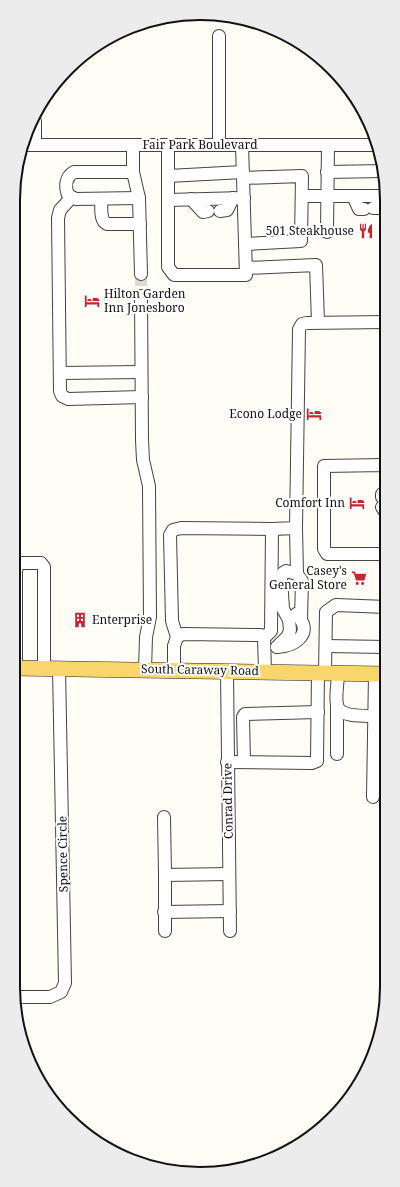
<svg xmlns="http://www.w3.org/2000/svg" width="400" height="1187" viewBox="0 0 400 1187" font-family="'Noto Serif',serif">
  <rect width="100%" height="100%" fill="#fffdf5"/>
  <g fill="none" stroke-linecap="round" stroke-linejoin="round">
    <!-- minor-tunnel -->
    <polyline stroke="#dbdad3" stroke-width="12" stroke-dasharray="12 6" stroke-linecap="butt" points="141,274 141,296"/>
    <!-- minor casing -->
    <g stroke="#444" stroke-width="14">
      <g id="minor">
        <polyline points="219,36 219,145"/>
        <polyline points="35,121 35,145"/>
        <polyline points="23,145 377,145"/>
        <polyline points="133,145 133,172 139,198 141,274"/>
        <polyline points="168,145 168,267 174,275 246,275 242,145"/>
        <path d="M133 172H74C65 177 65 187 68 195L76 199 139 198"/>
        <polyline points="327,172 384,171"/>
        <polyline points="168,176 243,172"/>
        <polyline points="243,178 302,176 301,241 245,244"/>
        <polyline points="302,196 385,196"/>
        <polyline points="353,196 359,209 364,209"/>
        <polyline points="71,198 60,210 58,218 60,391 62,396 68,399 142,397"/>
        <path d="M101 199C102 207 99 220 107 224H140"/>
        <polyline points="191,199 203,212 208,211"/>
        <polyline points="168,200 244,198"/>
        <polyline points="373,208 378,208 385,196"/>
        <polyline points="220,211 227,210 233,198"/>
        <polyline points="327,232 328,145"/>
        <polyline points="246,268 316,265 318,322"/>
        <polyline points="141,296 142,440 143,460 149,486 150,617 146,637 145,669"/>
        <polyline points="60,373 141,372"/>
        <polyline points="386,466 384,465 324,466 324,549 327,554 386,554"/>
        <polyline points="382,497 382,494 386,491"/>
        <polyline points="382,507 386,513"/>
        <polyline points="296,528 297,574"/>
        <polyline points="272,529 296,528 299,329 302,324 307,323 386,322"/>
        <polyline points="177,637 172,621 170,535 173,530 181,528 272,529 271,631 264,638"/>
        <polyline points="326,646 386,647"/>
        <polyline points="277,647 288,636 290,630 289,620 283,609 281,578 283,573 286,571 297,574 302,581 301,619"/>
        <path d="M277 647C298 646 314 631 296 614"/>
        <polyline points="16,668 16,572 17,566 20,563 41,563 44,567 44,668"/>
        <polyline points="174,670 174,646 177,637 183,634 261,635 264,638 265,671"/>
        <polyline points="227,671 230,931"/>
        <polyline points="325,673 326,612 336,605 386,607"/>
        <path d="M338 673C338 683 335 695 337 705 340 720 374 715 386 716"/>
        <polyline points="374,744 387,744"/>
        <polyline points="337,754 337,706"/>
        <polyline points="227,762 312,763 317,761 318,672"/>
        <polyline points="244,762 243,717 245,714 318,712"/>
        <polyline points="373,797 375,674"/>
        <polyline points="164,817 165,875 229,874"/>
        <polyline points="165,875 165,931"/>
        <polyline points="164,912 230,911"/>
        <polyline points="15,997 50,997 61,992 65,983 59,668"/>
      </g>
    </g>
    <!-- major casing -->
    <g stroke="#222" stroke-width="16">
      <polyline id="major" points="13,668 386,674"/>
    </g>
    <!-- minor -->
    <use href="#minor" stroke="#fff" stroke-width="12"/>
    <!-- major -->
    <use href="#major" stroke="#f9d66b" stroke-width="15"/>
  </g>
  <!-- icons -->
  <defs>
    <g id="restaurant-bare" transform="scale(1.2)"><path d="M-5-6h1v4h1v-4h1v4h1v-4h1v5L-1.5 .5V6h-2V.5L-5-1ZM5-6V6H3V1.5H1.5Q1.5-4 5-6Z" fill="#c4262e" stroke="#fff" stroke-width="2.5" paint-order="stroke"/></g>
    <g id="hotel-bare" transform="scale(1.2)"><path d="M-6-4.5h1.5V1H6V5H4.5V3h-9V5H-6ZM-4 0a1.8 1.8 0 1 1 3.6 0ZM.5 0V-2.5h3Q6-2.5 6 0Z" fill="#c4262e" stroke="#fff" stroke-width="2.5" paint-order="stroke"/></g>
    <g id="supermarket-bare" transform="scale(1.2)"><path d="M-6-5.5h2.5l.6 2H6L4.5 2H-2.5L-4.4-4H-6ZM-1.5 3.2a1.3 1.3 0 1 0 .1 0ZM3 3.2a1.3 1.3 0 1 0 .1 0Z" fill="#c4262e" stroke="#fff" stroke-width="2.5" paint-order="stroke"/></g>
    <g id="building-bare" transform="scale(1.2)"><path d="M-4-6H4V6H1V3H-1V6H-4ZM-2.5-4.3h1.7v1.8h-1.7ZM.8-4.3h1.7v1.8H.8ZM-2.5-1h1.7V.8h-1.7ZM.8-1h1.7V.8H.8Z" fill="#c4262e" stroke="#fff" stroke-width="2.5" paint-order="stroke"/></g>
  </defs>
  <g fill-rule="evenodd">
    <use href="#restaurant-bare" x="366" y="231"/>
    <use href="#hotel-bare" x="92" y="301"/>
    <use href="#hotel-bare" x="314" y="414"/>
    <use href="#hotel-bare" x="357" y="503"/>
    <use href="#supermarket-bare" x="359" y="578"/>
    <use href="#building-bare" x="80" y="620"/>
  </g>
  <g text-anchor="middle" stroke-width="4" stroke-linejoin="round" paint-order="stroke">
    <!-- street labels -->
    <g font-size="12" fill="#111" stroke="#fff">
      <text x="200" y="149">Fair Park Boulevard</text>
      <text transform="translate(200 670) rotate(1)" y="4">South Caraway Road</text>
      <text transform="translate(228 801) rotate(-91)" y="4">Conrad Drive</text>
      <text transform="translate(63 854) rotate(-91)" y="4">Spence Circle</text>
    </g>
    <!-- poi labels -->
    <g font-size="12" fill="#111" stroke="#fff" text-anchor="end">
      <text x="354" y="235">501 Steakhouse</text>
      <text x="104" y="298" text-anchor="start">Hilton Garden<tspan x="104" dy="14">Inn Jonesboro</tspan></text>
      <text x="302" y="418">Econo Lodge</text>
      <text x="345" y="507">Comfort Inn</text>
      <text x="347" y="575">Casey's<tspan x="347" dy="14">General Store</tspan></text>
      <text x="92" y="624" text-anchor="start">Enterprise</text>
    </g>
  </g>
  <!-- crop -->
  <path d="M0 0H400V1187H0ZM200 20H200A180 180 0 0 1 380 200V987A180 180 0 0 1 200 1167H200A180 180 0 0 1 20 987V200A180 180 0 0 1 200 20Z" fill="#ececec" fill-rule="evenodd"/>
  <path fill="none" stroke="#111" stroke-width="2" d="M200 20H200A180 180 0 0 1 380 200V987A180 180 0 0 1 200 1167H200A180 180 0 0 1 20 987V200A180 180 0 0 1 200 20Z"/>
</svg>
